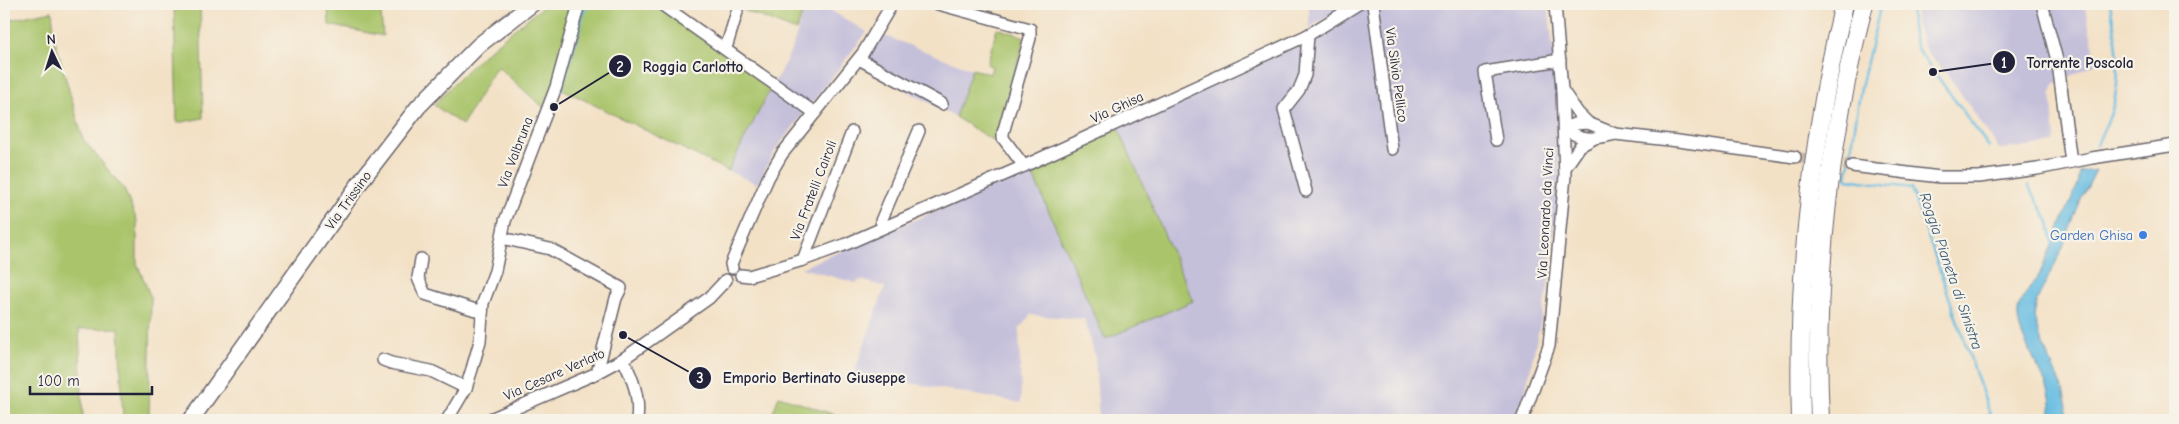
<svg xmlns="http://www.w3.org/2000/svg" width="2179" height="424" viewBox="0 0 2179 424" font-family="'Comic Neue',sans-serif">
  <rect width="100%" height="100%" fill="#f7f3e8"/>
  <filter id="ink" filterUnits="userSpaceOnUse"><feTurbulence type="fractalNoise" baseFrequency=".02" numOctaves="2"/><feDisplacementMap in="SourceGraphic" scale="10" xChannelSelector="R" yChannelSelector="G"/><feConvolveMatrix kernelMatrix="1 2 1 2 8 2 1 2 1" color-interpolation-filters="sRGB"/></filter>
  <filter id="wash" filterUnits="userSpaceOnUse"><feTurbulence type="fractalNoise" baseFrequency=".0096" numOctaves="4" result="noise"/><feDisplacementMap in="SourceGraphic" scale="20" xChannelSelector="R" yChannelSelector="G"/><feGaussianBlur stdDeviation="1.12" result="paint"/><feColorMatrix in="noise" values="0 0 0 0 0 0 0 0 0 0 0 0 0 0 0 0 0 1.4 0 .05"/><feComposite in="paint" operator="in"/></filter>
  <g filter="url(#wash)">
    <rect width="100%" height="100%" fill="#f3e1c6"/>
    <!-- industrial -->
    <g fill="#c5c0da">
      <polygon points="806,4 820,4 867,32 776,149 757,184 728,171 792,49"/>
      <polygon points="1309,4 1349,4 1309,28"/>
      <polygon points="1363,4 1548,4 1557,83 1560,136 1559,185 1548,287 1524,398 1516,420 1099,420 1095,356 1084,319 1030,315 1019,330 1021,403 854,373 885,287 861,280 856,283 801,268 1031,171 1091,299 1192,301 1118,127"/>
      <polygon points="1916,4 2084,4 2097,63 2054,84 2051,93 2055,138 2054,143 2029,147 1999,149 1948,75 1926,51 1916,23"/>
      <polygon points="880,34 972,69 955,117 862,66"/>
    </g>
    <!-- green -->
    <g fill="#a9c46b" stroke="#667353">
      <polygon points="174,4 200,4 203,118 177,123"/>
      <polygon points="328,4 380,4 383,36 329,25"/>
      <path d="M547 4H662L773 84 728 171 554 85 544 108 497 66 462 125 434 105C467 67 506 34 547 4Z"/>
      <polygon points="737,4 806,4 796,31 736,7"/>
      <polygon points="52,11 55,41 83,139 124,189 137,221 137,263 151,298 149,420 123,420 119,328 79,329 83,420 4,420 4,21"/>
      <polygon points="997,28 1025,37 997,134 997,143 955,117 972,69 990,74 992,67 987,64"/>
      <polygon points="1118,127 1193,301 1105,339 1031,171"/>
      <polygon points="779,396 850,420 770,420"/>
    </g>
    <!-- water -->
    <path fill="#64bbe1" stroke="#436e8e" d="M2096 170 2080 202 2061 252 2037 300 2034 317 2039 335 2063 390 2067 406 2065 420H2048C2063 391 2020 349 2018 318 2016 299 2034 287 2041 271 2053 242 2066 213 2078 184L2080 172Z"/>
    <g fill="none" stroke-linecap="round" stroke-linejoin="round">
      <!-- stream -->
      <g stroke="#64bbe1" stroke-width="2.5">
        <polyline points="1881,4 1861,87 1847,179 1911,188 1992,420"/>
        <path d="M1912 4C1910 21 1912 35 1918 50L1989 147"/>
        <polyline points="561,91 587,4"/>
        <path d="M2097 145C2101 134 2107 124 2111 113 2123 77 2117 40 2110 4"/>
        <polyline points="2028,185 2049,222 2053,243"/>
      </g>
    </g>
  </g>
  <g filter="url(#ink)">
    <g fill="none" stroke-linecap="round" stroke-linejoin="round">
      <!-- minor-tunnel -->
      <polyline stroke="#c9bbaa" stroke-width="11" stroke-dasharray="11 5.5" stroke-linecap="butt" points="1795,157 1852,166"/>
      <!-- minor casing -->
      <g stroke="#6b656c" stroke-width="14">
        <g id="minor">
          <polyline points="661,4 815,113"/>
          <polyline points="938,4 1030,29 1030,38 1003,133 1003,138 1024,166"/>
          <polyline points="1373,4 1392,149"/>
          <polyline points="2042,4 2058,64 2071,162"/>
          <polyline points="726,48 737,12"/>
          <polyline points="859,59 942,104"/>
          <polyline points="1562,90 1578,113 1588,123"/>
          <polyline points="1564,128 1574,124 1588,123 1615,134 1678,141 1795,157"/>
          <path d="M1564 128C1583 142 1593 139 1615 134"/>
          <polyline points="1496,140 1485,72 1560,60"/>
          <polyline points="1852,166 1940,177 1979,177 2037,169 2092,158 2175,145"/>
          <polyline points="1565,168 1580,146 1593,139"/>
          <polyline points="1306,191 1284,109 1299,90 1305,75 1308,35"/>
          <polyline points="884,227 881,221 919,131"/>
          <polyline points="502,238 550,249 621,288 616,298 597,373"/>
          <polyline points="421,259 418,278 425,294 482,312"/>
          <polyline points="803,260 852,132"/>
          <polyline points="732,268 731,264 768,178 782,154 863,53 892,4"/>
          <polyline points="741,275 749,276 803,260 844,245 1024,166 1308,35 1358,4"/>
          <path d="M623 359C633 379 640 397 637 420"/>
          <polyline points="383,360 391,363 431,371 466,388"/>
          <polyline points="447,420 466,388 472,369 480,341 483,303 495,271 505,221 556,87 579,4"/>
          <polyline points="488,420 597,373 623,359 709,298 726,280"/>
          <polyline points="1522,420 1549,346 1565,176 1562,90 1555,4"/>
        </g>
      </g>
      <!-- major casing -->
      <g stroke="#6b656c" stroke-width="18">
        <polyline id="major" points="191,420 364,177 418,107 479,45 532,4"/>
      </g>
      <!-- highway casing -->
      <g stroke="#6b656c" stroke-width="20">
        <g id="highway">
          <path d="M1801 420C1797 280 1811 140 1844 4"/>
          <path d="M1820 420C1813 281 1829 138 1864 4"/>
        </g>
      </g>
      <!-- minor -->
      <use href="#minor" stroke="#fff" stroke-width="11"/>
      <!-- major -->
      <use href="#major" stroke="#fff" stroke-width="15"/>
      <!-- highway -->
      <use href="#highway" stroke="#fff" stroke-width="18"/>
    </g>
  </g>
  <!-- markers -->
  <circle fill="#3f7fe0" stroke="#f7f3e8" stroke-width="2" cx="2143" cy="235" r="5"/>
  <g text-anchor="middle" stroke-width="4.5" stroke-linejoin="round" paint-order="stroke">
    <!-- street labels -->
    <g font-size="14" fill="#22223b" stroke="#f7f3e8">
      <text transform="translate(1397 75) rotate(82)" y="5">Via Silvio Pellico</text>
      <text transform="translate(1117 107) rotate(-25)" y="5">Via Ghisa</text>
      <text transform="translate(515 152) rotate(-69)" y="5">Via Valbruna</text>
      <text transform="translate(813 190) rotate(-69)" y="5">Via Fratelli Cairoli</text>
      <text transform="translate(348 200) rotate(-54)" y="5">Via Trissino</text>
      <text transform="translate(1545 213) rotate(-87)" y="5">Via Leonardo da Vinci</text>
      <text transform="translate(554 374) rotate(-24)" y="5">Via Cesare Verlato</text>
    </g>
    <!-- shop labels -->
    <g font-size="14" fill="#366cbe" stroke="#f7f3e8" text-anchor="end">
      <text x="2133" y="240">Garden Ghisa</text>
    </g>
    <!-- water labels -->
    <g font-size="15" font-style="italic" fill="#395875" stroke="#f7f3e8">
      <text transform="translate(1951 271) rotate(71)" y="5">Roggia Pianeta di Sinistra</text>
    </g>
  </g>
  <!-- callouts -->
  <path fill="none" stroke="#22223b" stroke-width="2" d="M1933 72L2004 62M554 107L620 66M623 335L700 378"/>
  <g fill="#22223b" stroke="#f7f3e8" stroke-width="2">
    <circle cx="1933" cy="72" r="5"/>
    <circle cx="554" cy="107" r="5"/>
    <circle cx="623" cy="335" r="5"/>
    <circle cx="2004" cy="62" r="12"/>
    <circle cx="620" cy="66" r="12"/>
    <circle cx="700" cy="378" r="12"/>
  </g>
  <g font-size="15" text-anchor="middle" font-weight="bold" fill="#fff">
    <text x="2004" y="68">1</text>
    <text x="620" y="72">2</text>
    <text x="700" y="383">3</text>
  </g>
  <g font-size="15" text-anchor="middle" font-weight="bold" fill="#22223b" stroke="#f7f3e8" stroke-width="4.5" stroke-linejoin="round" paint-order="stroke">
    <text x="2080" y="68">Torrente Poscola</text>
    <text x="693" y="72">Roggia Carlotto</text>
    <text x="814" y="383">Emporio Bertinato Giuseppe</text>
  </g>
  <!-- margin -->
  <rect width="2179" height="424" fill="none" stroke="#f7f3e8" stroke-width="20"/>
  <!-- north arrow -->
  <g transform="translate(52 52) rotate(356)" stroke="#f7f3e8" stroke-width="4" paint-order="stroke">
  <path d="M0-4L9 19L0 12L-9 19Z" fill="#22223b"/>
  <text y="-8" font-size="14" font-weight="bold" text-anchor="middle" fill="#22223b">N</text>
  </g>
  <!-- scale -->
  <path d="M30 386v8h122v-8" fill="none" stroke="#22223b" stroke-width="2.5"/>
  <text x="38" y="386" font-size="15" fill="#22223b" stroke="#f7f3e8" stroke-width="4" paint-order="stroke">100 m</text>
</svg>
